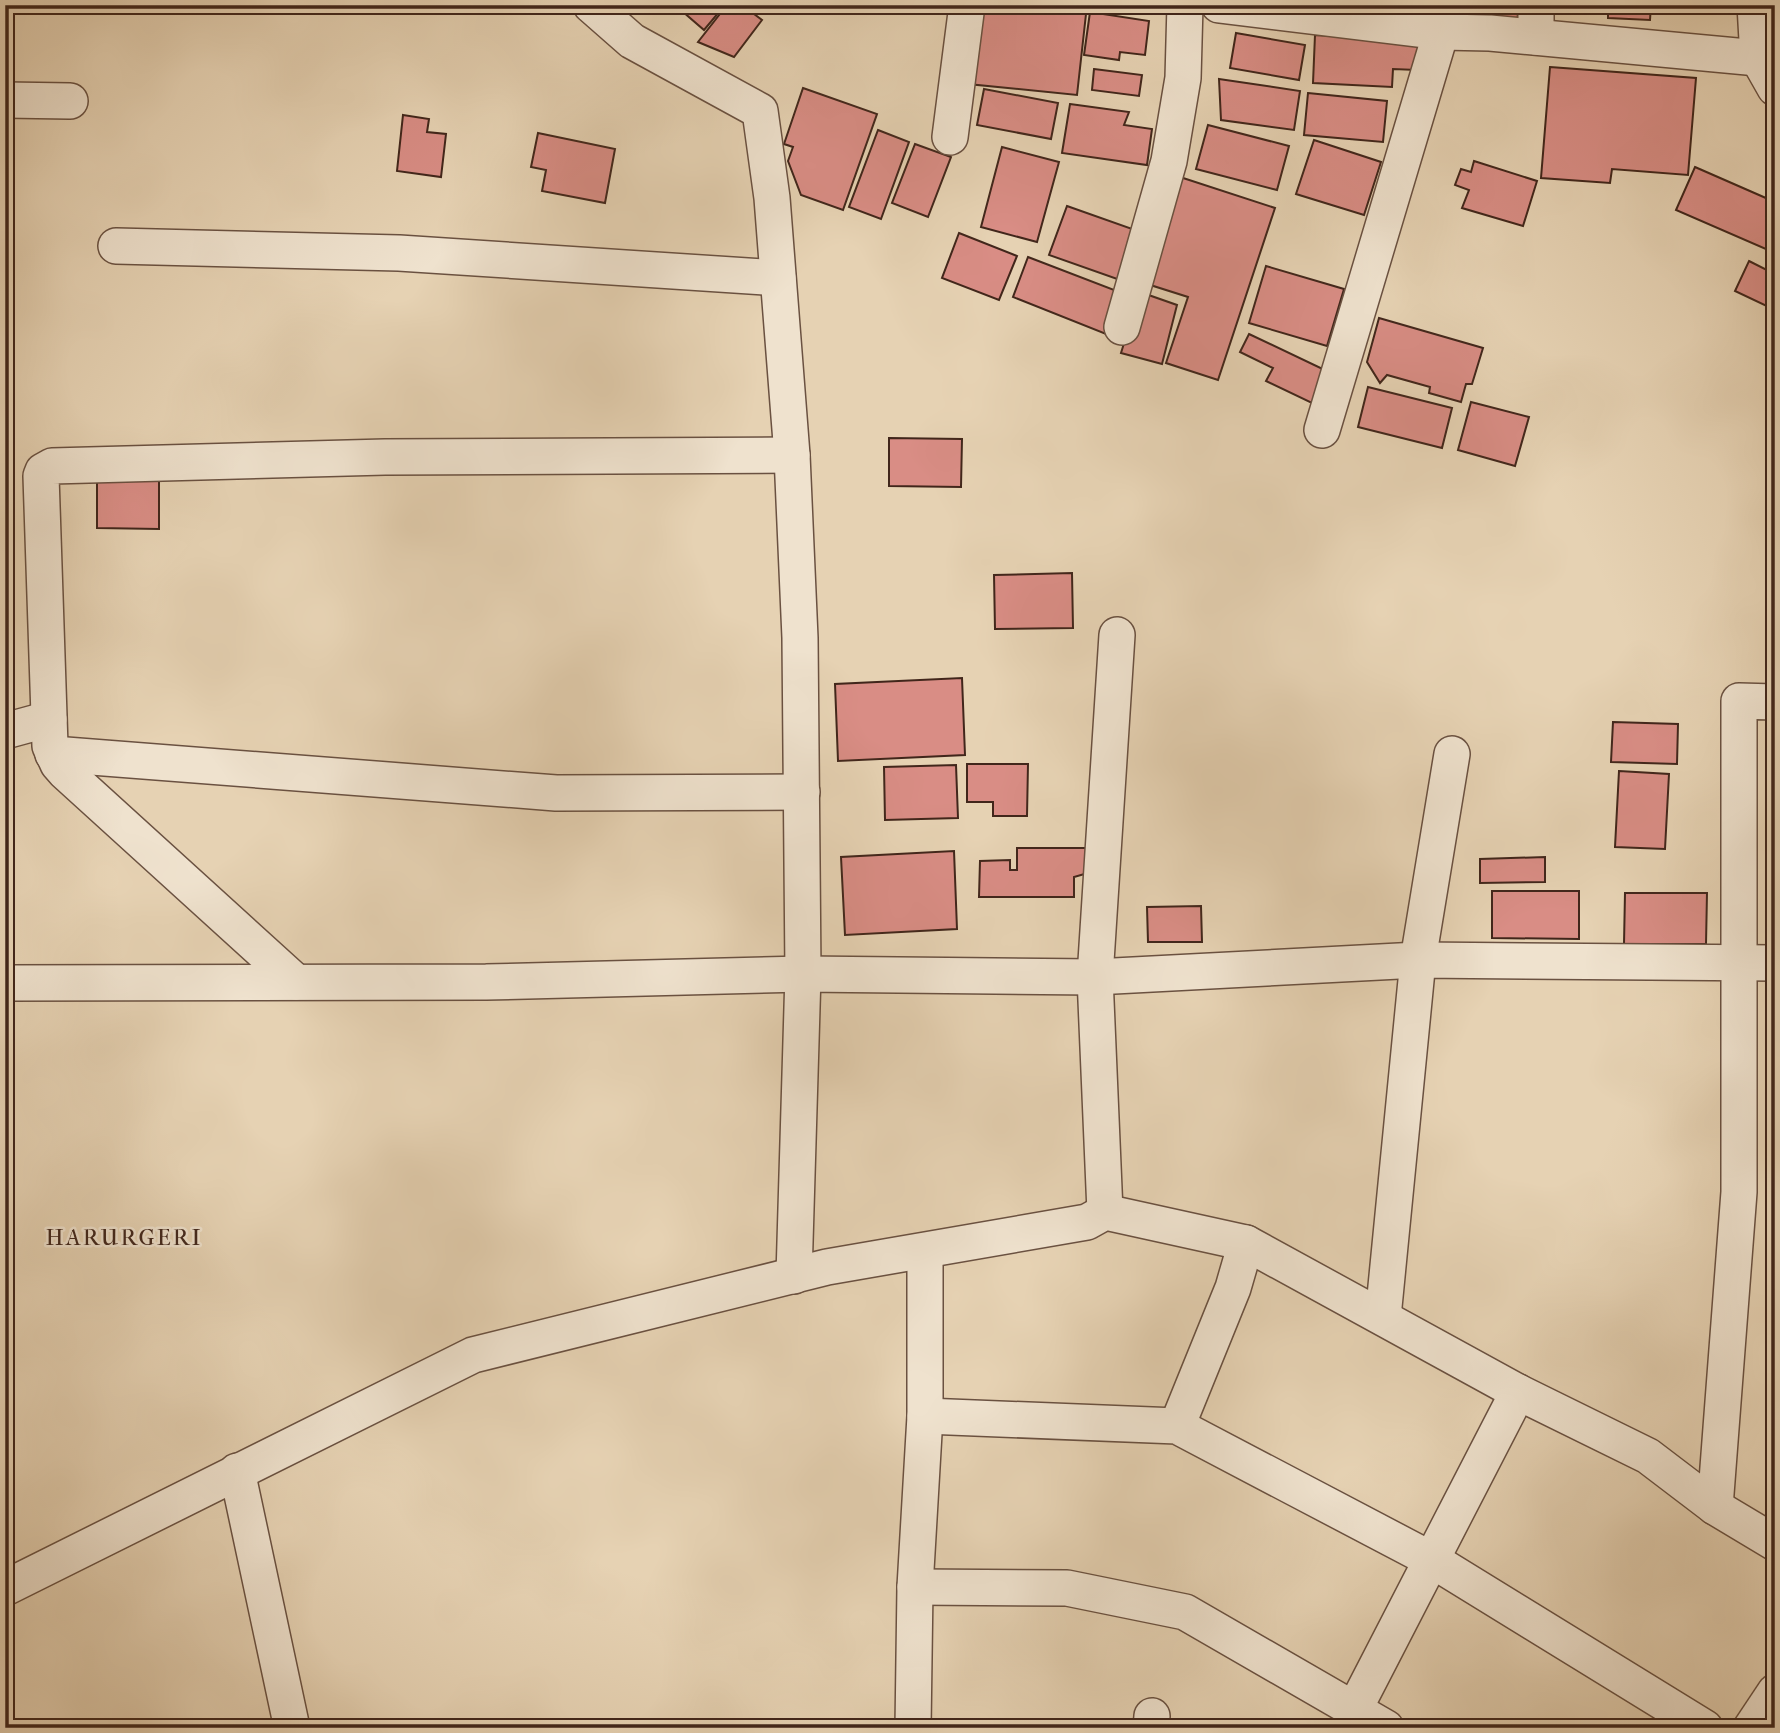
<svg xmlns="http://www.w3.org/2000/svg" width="1780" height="1733" viewBox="0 0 1780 1733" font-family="'IM FELL French Canon',serif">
  <rect width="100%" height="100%" fill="#e6d2b3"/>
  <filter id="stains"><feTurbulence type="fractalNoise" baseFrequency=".00286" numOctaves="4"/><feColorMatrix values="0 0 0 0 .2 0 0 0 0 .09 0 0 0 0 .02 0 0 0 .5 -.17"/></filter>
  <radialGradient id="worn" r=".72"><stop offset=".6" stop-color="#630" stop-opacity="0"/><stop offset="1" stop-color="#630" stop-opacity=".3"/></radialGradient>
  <!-- building -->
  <g fill="#d98d85" stroke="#41261b" stroke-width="2">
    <polygon points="675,5 725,5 704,30"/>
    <polygon points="727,5 742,5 762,20 734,57 698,42"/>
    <polygon points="976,5 1087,5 1077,95 968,84"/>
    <polygon points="1460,5 1519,5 1517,22 1458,16"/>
    <polygon points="1548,5 1579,5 1579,9"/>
    <polygon points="1608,5 1651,5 1650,20 1608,18"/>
    <polygon points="1677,5 1712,5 1711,12 1677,8"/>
    <polygon points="1090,12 1149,21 1145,55 1120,52 1119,60 1084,55"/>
    <polygon points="1236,33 1305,45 1299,80 1230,68"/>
    <polygon points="1315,35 1419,40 1417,70 1393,69 1392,87 1313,83"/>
    <polygon points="1550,67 1696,78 1688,175 1612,169 1610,183 1541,178"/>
    <polygon points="1094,69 1142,75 1139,96 1092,90"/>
    <polygon points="1219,79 1300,91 1294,130 1221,120"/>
    <polygon points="803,88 877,114 843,210 801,195 788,161 793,147 784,144"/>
    <polygon points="984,89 1058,103 1051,139 977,125"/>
    <polygon points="1308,93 1387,101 1383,142 1304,135"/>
    <polygon points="1070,104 1129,112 1124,125 1152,129 1147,165 1062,153"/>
    <polygon points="403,115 429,119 427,132 446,134 441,177 397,171"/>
    <polygon points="1208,125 1289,146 1277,190 1196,169"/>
    <polygon points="878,130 909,142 881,219 849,207"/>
    <polygon points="538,133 615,149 605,203 542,191 546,170 531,167"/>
    <polygon points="1314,140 1381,162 1364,215 1296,194"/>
    <polygon points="915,144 951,157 928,217 892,203"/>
    <polygon points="1002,147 1059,162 1037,242 981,227"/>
    <polygon points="1474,161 1537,181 1523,226 1462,208 1469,190 1455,185 1461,169 1471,172"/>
    <polygon points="1695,167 1775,202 1775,253 1676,210"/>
    <polygon points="1180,177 1275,208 1218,380 1166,363 1188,297 1144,283"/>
    <polygon points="1067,206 1138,231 1120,280 1049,255"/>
    <polygon points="959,233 1017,256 999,300 942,278"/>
    <polygon points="1028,257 1122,293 1106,334 1013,297"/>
    <polygon points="1749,261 1775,274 1775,310 1735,291"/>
    <polygon points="1266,266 1344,289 1327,346 1249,323"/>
    <polygon points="1140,292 1177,305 1162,364 1121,353"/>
    <polygon points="1379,318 1483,348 1472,384 1466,384 1461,402 1429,393 1430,387 1387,375 1380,383 1367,362"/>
    <polygon points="1249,334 1329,372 1314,404 1266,381 1273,368 1240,352"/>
    <polygon points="1368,387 1452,408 1442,448 1358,427"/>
    <polygon points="1471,402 1529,417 1515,466 1458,450"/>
    <polygon points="889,438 962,439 961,487 889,486"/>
    <polygon points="97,474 159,474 159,529 97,528"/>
    <polygon points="1072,573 1073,628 995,629 994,575"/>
    <polygon points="962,678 965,755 838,761 835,684"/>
    <polygon points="1613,722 1678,724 1677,764 1611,762"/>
    <polygon points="967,764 1028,764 1027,816 993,816 993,802 967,802"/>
    <polygon points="956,765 958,818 885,820 884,767"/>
    <polygon points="1619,771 1669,774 1665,849 1615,847"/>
    <polygon points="1017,848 1088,848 1088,873 1074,877 1074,897 979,897 980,861 1010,860 1010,870 1017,870"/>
    <polygon points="954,851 957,929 845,935 841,857"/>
    <polygon points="1545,857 1545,882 1480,883 1480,859"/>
    <polygon points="1492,891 1579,891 1579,939 1492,938"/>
    <polygon points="1625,893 1707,893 1706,944 1624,944"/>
    <polygon points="1201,906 1202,942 1148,942 1147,907"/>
  </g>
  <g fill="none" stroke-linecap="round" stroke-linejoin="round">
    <!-- minor casing -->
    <g stroke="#6a5141" stroke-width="38">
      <g id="minor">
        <polyline points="591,5 632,41 760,111 772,198 792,455 800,638 803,974 794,1276"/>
        <polyline points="1219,5 1441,32 1490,33 1758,58"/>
        <polyline points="1536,5 1536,37"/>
        <polyline points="1755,5 1758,58 1775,88"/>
        <polyline points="5,100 70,101"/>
        <polyline points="950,137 967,5"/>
        <polyline points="116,246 399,253 778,278"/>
        <polyline points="1122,327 1169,161 1183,78 1185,5"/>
        <polyline points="1322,430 1441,32"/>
        <polyline points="5,731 49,719"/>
        <polyline points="53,754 556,793 802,792"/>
        <polyline points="296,982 65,772 58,764 50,746 41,476 43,471 52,466 385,457 792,455"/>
        <polyline points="5,983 486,982 803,974 1095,977 1418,960 1775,963"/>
        <polyline points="1105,1212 1095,977 1117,635"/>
        <polyline points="1383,1317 1418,960 1452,754"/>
        <polyline points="925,1416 1177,1426 1432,1560 1705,1728"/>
        <polyline points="1177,1426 1233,1288 1246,1243"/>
        <polyline points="237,1471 292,1728"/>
        <polyline points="1715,1507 1739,1192 1739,701 1775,702"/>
        <polyline points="915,1587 1067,1588 1185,1612 1386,1728"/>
        <polyline points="5,1588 473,1355 827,1267 1087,1222 1105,1212 1246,1243 1518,1392 1648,1456 1715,1507 1775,1543"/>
        <polyline points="1354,1710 1518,1392"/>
        <polyline points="913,1728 915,1587 925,1416 925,1252"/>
        <polyline points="1151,1728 1152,1716"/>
        <polyline points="1751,1728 1775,1692"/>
      </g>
    </g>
    <!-- minor -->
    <use href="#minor" stroke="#efe2ce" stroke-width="35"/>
  </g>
  <g text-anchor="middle" stroke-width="5" stroke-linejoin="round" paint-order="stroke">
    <!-- neighbourhood labels -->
    <g font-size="23" letter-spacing="2" fill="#41261b" stroke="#efe2ce">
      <text x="124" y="1245">HARURGERI</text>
    </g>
  </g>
  <!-- margin -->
  <rect width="1780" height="1733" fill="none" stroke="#e6d2b3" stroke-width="28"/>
  <rect x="7" y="7" width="1766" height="1719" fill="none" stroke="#41261b" stroke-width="3.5"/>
  <rect x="14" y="14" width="1752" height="1705" fill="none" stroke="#41261b" stroke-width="2"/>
  <rect width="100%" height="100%" filter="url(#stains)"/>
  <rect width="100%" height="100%" fill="url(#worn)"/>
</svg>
